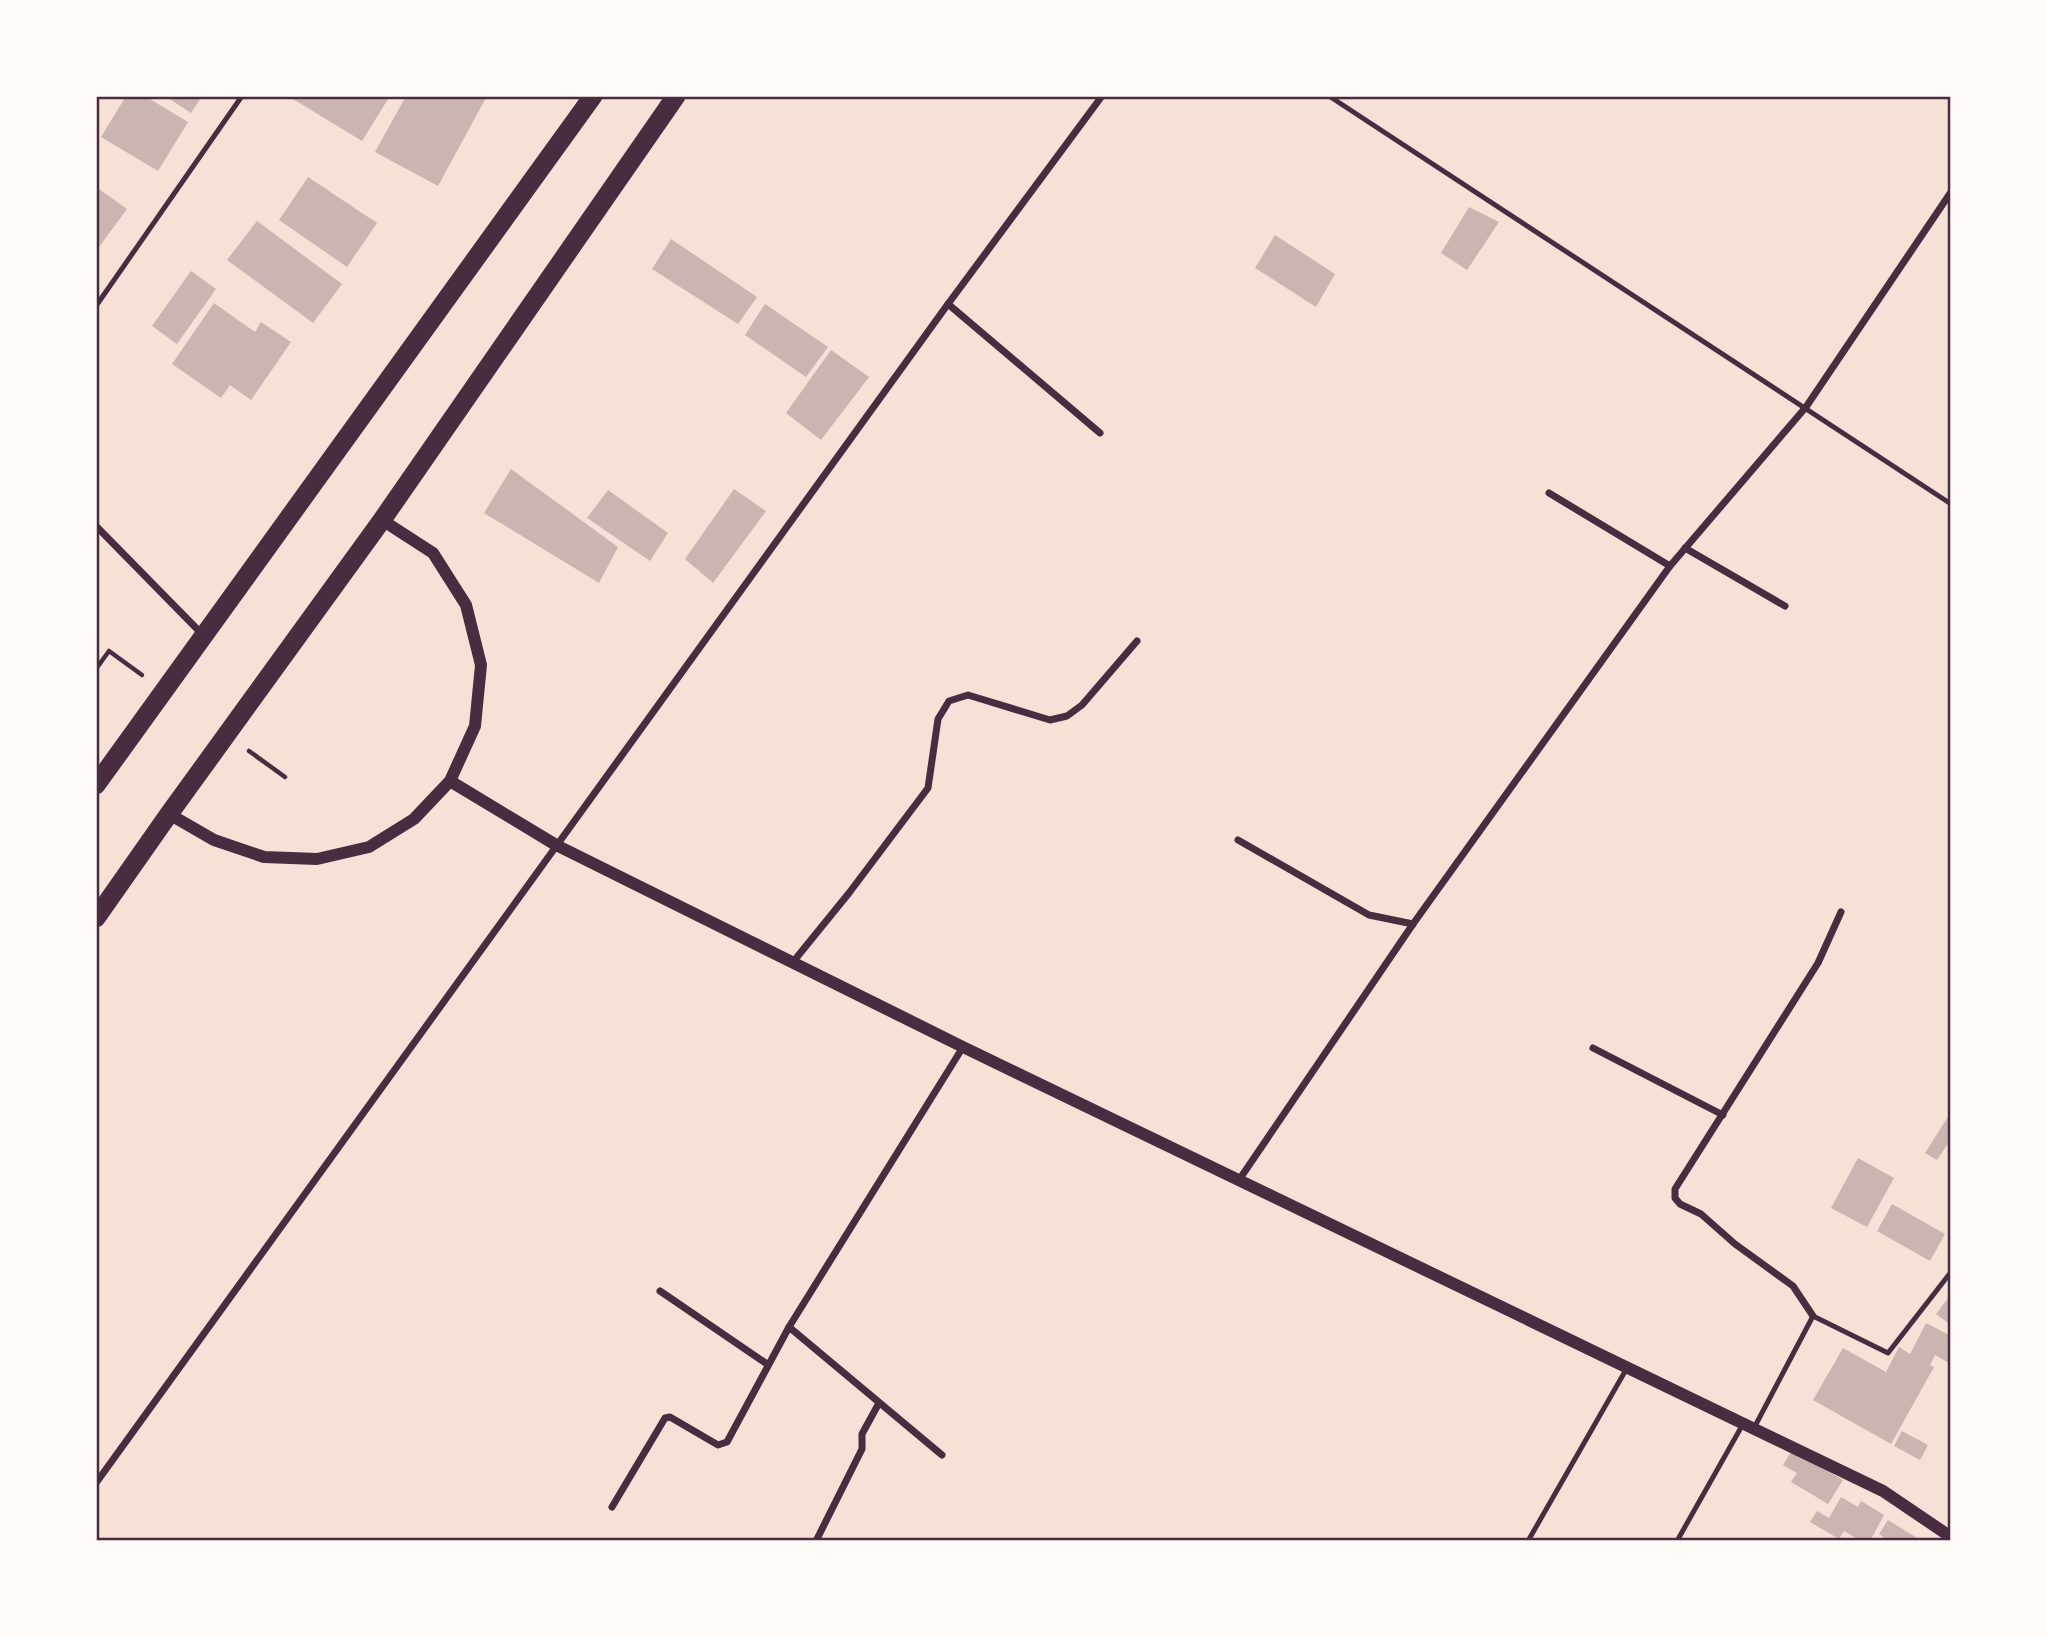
<svg xmlns="http://www.w3.org/2000/svg" width="2047" height="1637" viewBox="0 0 2047 1637" font-family="'Fira Sans',sans-serif">
  <rect width="100%" height="100%" fill="#f7e1d7"/>
  <!-- building -->
  <g fill="#ccb4b1">
    <polygon points="126,96 145,96 188,122 158,171 101,137"/>
    <polygon points="165,96 202,96 191,113"/>
    <polygon points="288,96 390,96 362,141"/>
    <polygon points="406,96 487,96 438,186 375,152"/>
    <polygon points="308,177 377,223 347,267 279,220"/>
    <polygon points="96,187 127,209 96,251"/>
    <polygon points="1469,207 1499,222 1467,270 1441,253"/>
    <polygon points="257,221 342,284 313,323 227,260"/>
    <polygon points="1275,235 1335,274 1316,307 1255,268"/>
    <polygon points="671,239 757,297 738,324 652,269"/>
    <polygon points="191,271 216,289 177,344 152,326"/>
    <polygon points="214,303 255,332 261,322 291,342 251,400 230,385 221,398 172,364"/>
    <polygon points="765,304 828,347 806,377 745,335"/>
    <polygon points="831,350 869,377 821,440 786,413"/>
    <polygon points="511,469 618,547 599,583 484,513"/>
    <polygon points="734,489 766,511 713,583 685,559"/>
    <polygon points="608,490 668,533 650,561 587,518"/>
    <polygon points="1951,1112 1951,1139 1937,1160 1925,1153"/>
    <polygon points="1858,1158 1894,1178 1867,1227 1831,1208"/>
    <polygon points="1892,1204 1945,1234 1930,1261 1877,1231"/>
    <polygon points="1951,1294 1951,1325 1936,1314"/>
    <polygon points="1926,1323 1951,1336 1951,1364 1935,1355 1930,1365 1934,1367 1891,1444 1813,1400 1843,1348 1886,1372 1899,1347 1910,1354"/>
    <polygon points="1902,1431 1928,1445 1920,1460 1894,1446"/>
    <polygon points="1792,1450 1843,1480 1828,1504 1791,1482 1797,1473 1783,1465"/>
    <polygon points="1841,1497 1858,1507 1861,1501 1884,1515 1870,1541 1861,1541 1844,1531 1839,1539 1810,1522 1817,1511 1829,1518"/>
    <polygon points="1888,1520 1922,1541 1889,1541 1879,1534"/>
  </g>
  <g fill="none" stroke-linecap="round" stroke-linejoin="round">
    <!-- path -->
    <g stroke="#4a2c40" stroke-width="4.5">
      <polyline points="96,669 109,651 142,675"/>
      <polyline points="249,751 285,777"/>
    </g>
    <!-- service -->
    <g stroke="#4a2c40" stroke-width="5">
      <polyline points="1329,96 1951,504"/>
      <polyline points="96,306 242,96"/>
      <polyline points="1754,1428 1813,1316 1888,1353 1951,1272"/>
      <polyline points="1528,1541 1627,1368"/>
      <polyline points="1677,1541 1743,1424"/>
    </g>
    <!-- minor -->
    <g stroke="#4a2c40" stroke-width="7">
      <polyline points="948,304 1100,433"/>
      <polyline points="1549,493 1670,566"/>
      <polyline points="96,526 201,633"/>
      <polyline points="1685,548 1785,606"/>
      <polyline points="1238,840 1369,915 1413,924"/>
      <polyline points="793,962 849,893 928,788 938,719 949,701 968,695 1050,720 1067,716 1082,705 1137,641"/>
      <polyline points="1593,1048 1723,1115"/>
      <polyline points="1239,1180 1413,924 1670,566 1806,407 1951,192"/>
      <polyline points="660,1291 767,1364"/>
      <polyline points="1813,1316 1793,1286 1735,1244 1701,1214 1680,1204 1675,1198 1675,1189 1818,963 1841,912"/>
      <polyline points="789,1327 942,1455"/>
      <polyline points="96,1483 948,304 1102,96"/>
      <polyline points="612,1507 665,1418 670,1417 718,1445 727,1442 789,1327 963,1047"/>
      <polyline points="816,1541 862,1449 862,1434 879,1403"/>
    </g>
    <!-- tertiary -->
    <g stroke="#4a2c40" stroke-width="12">
      <polyline points="450,781 556,845 963,1047 1883,1491 1951,1537"/>
      <polyline points="169,814 214,840 264,857 317,859 369,847 414,819 450,781 475,726 481,665 466,605 433,553 382,520"/>
    </g>
    <!-- trunk -->
    <g stroke="#4a2c40" stroke-width="19">
      <polyline points="96,785 593,96"/>
      <polyline points="96,918 169,814 382,520 676,96"/>
    </g>
  </g>
  <!-- border -->
  <rect width="2047" height="1637" fill="none" stroke="#fffaf5" stroke-width="196"/>
  <rect x="98" y="98" width="1851" height="1441" fill="none" stroke="#4a2c40" stroke-width="2.5"/>
</svg>
